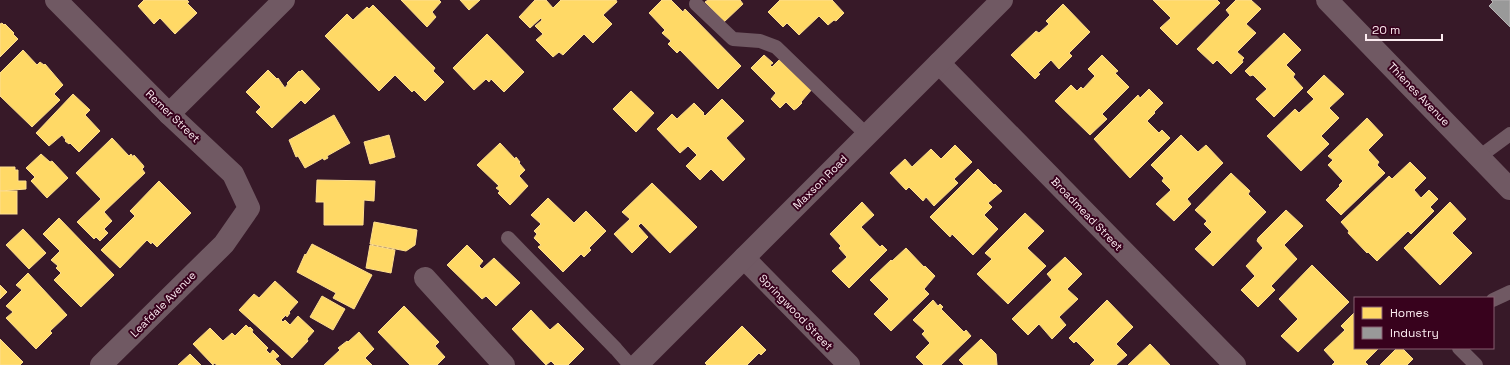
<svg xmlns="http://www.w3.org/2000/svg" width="1510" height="365" viewBox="0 0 1510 365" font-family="'Space Grotesk',sans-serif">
  <rect width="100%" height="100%" fill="#371928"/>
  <!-- homes -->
  <g fill="#ffd966" stroke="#fede8f">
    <polygon points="144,0 187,0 189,2 187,3 197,13 175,34 160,18 154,24 138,6"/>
    <polygon points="401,0 439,0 441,2 432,12 436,17 427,27"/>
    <polygon points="460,0 480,0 469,10"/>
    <polygon points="535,0 546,0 553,8 561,0 616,0 617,2 603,15 612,24 593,43 584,34 563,55 559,52 553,57 536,40 543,34 535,26 542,20 541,18 530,28 519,17"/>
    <polygon points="662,0 671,0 683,12 685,9 741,66 718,89 680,50 677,53 668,44 671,41 662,33 665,30 649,13"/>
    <polygon points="708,0 740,0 743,4 724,22 705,2"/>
    <polygon points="780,0 832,0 844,13 836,21 834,20 828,25 819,16 799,35 787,23 783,27 768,12"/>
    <polygon points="1153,0 1217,0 1220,3 1177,45 1160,28 1171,18"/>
    <polygon points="1236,0 1251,0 1261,9 1246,24 1256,33 1237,52 1244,58 1242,60 1243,62 1231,74 1217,60 1213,64 1197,49 1230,15 1226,10"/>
    <polygon points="1063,4 1090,32 1069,53 1072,56 1059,69 1051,60 1038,73 1040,74 1035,79 1011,55 1036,31 1039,33 1049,24 1046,21"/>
    <polygon points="373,5 435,68 433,71 444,82 425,101 414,90 412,92 395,75 379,91 325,36 347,14 353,20 367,7 369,9"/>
    <polygon points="2,23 4,25 5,24 14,33 13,34 18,39 0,57 0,24"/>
    <polygon points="1284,33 1301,50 1286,65 1295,74 1293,77 1303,88 1274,117 1256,99 1267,89 1253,75 1250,76 1245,71"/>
    <polygon points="487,34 524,72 504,92 491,79 489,82 486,79 474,90 453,68"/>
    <polygon points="23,50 37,65 40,62 44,65 45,64 63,85 54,94 60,100 32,127 0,96 0,73"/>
    <polygon points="764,55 773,63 770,65 772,67 783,56 813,88 801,102 802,103 797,108 794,110 786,102 780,108 771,99 776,93 751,68"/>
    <polygon points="1102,55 1118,71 1115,73 1129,87 1102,114 1107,119 1090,135 1055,101 1071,85 1077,91 1081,87 1083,89 1095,76 1088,69"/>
    <polygon points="268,70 277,79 278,78 285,88 288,84 287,83 299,71 300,72 302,70 320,89 305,104 301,100 272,128 256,112 261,107 246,92"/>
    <polygon points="1324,75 1344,94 1329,108 1339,118 1321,136 1329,144 1301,171 1267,136 1295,109 1299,113 1314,99 1307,92"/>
    <polygon points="1149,89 1163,103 1154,112 1155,113 1147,121 1159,133 1162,130 1170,138 1130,178 1094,139 1138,95 1140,98"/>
    <polygon points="631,91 654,113 636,132 613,109"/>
    <polygon points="73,94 90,110 85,115 100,131 79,152 70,143 69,144 65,141 66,140 62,135 49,146 36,133"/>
    <polygon points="722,99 744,121 726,138 745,159 723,181 711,169 700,180 686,166 697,155 688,146 680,153 657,129 672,114 677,119 694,103 704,113 703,114 705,116"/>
    <polygon points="334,115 350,143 327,156 328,158 324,160 323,158 305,168 298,156 296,157 289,140"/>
    <polygon points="1367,118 1383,135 1368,150 1379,162 1377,165 1385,173 1341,215 1326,200 1340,186 1339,185 1343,181 1328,165 1333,160 1328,156"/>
    <polygon points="389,135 395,157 370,164 364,142"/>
    <polygon points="1181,135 1198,152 1206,145 1223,163 1187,199 1191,204 1174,221 1156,204 1171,190 1162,181 1164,178 1151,165"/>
    <polygon points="112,138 129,156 131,154 133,157 134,155 143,165 144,167 142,169 145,173 104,212 112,221 104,229 108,233 100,241 96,237 94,239 77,222 101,199 76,173"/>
    <polygon points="500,143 515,159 516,157 520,162 519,163 525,170 519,176 528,186 510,205 498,193 500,191 496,188 499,186 477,165"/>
    <polygon points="955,145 972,162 954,179 958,183 934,206 926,197 923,201 909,187 906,190 890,173 905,159 912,167 931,149 941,159"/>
    <polygon points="41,154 50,162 52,161 68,178 47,198 31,181 35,177 26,168"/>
    <polygon points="1410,162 1426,178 1414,190 1421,198 1429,190 1438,199 1430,207 1434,211 1411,234 1408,231 1377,261 1368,252 1367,253 1348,233 1349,231 1341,222 1389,176 1392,179"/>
    <polygon points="0,167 15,167 15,170 18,170 18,181 26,181 26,189 0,191"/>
    <polygon points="978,169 994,185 995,184 1002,191 988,203 992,207 984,215 998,229 973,255 952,234 950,237 930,217"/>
    <polygon points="1231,173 1250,191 1248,194 1266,212 1213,266 1195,249 1212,232 1204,224 1207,221 1195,210"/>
    <polygon points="317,180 375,181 374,201 364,200 363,225 324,225 324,202 316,202"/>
    <polygon points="159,181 191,213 157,247 152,242 151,244 147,240 120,268 101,250 135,216 130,211"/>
    <polygon points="652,183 697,227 670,253 641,223 638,226 648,237 632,253 614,234 630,219 622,212"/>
    <rect x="0" y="191" width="17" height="23"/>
    <polygon points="548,198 574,223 586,211 606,231 589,248 591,250 584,257 581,254 563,272 538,247 541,245 534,238 537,234 534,231 541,224 531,215"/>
    <polygon points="862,202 874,215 861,227 880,247 882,245 887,250 849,288 832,271 847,257 839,248 841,246 830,234"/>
    <polygon points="1450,202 1466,219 1452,233 1472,253 1440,285 1404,248"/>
    <polygon points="1286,210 1303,226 1284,245 1297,259 1271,286 1275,290 1258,307 1241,290 1255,276 1246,266 1263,248 1257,241 1258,238"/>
    <polygon points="1025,213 1044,231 1027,248 1046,266 1008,304 977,274 992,259 985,253"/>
    <polygon points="59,218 114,275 81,307 54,280 61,273 56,268 58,266 51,260 60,251 43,234"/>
    <polygon points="374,222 417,230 415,245 406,251 370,244"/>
    <polygon points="23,229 46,253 29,269 6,245"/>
    <polygon points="312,244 372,275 354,309 333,298 336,293 297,272 305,254 306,255"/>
    <polygon points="370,245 395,250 391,273 366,268"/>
    <polygon points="467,245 483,261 479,266 482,269 494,258 520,283 496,306 486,296 482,299 447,265"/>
    <polygon points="906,248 924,267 925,266 935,276 924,289 929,294 891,331 874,314 889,299 870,280 891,260 892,261"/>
    <polygon points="1065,257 1082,274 1067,289 1078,299 1059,317 1066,325 1052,339 1039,324 1028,335 1012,319 1052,280 1047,274"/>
    <polygon points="1312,265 1349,302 1298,352 1281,336 1298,319 1279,299"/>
    <polygon points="28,273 67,315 50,331 52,333 36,349 6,318 13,312 6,306 22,290 16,285"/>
    <polygon points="275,281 298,302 289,312 290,313 287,317 286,315 281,320 283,322 285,320 290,325 298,316 314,331 307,339 308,341 292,358 239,310 254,294 259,298"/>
    <polygon points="0,285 7,292 0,299"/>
    <polygon points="322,296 345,309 333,330 310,317"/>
    <polygon points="933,300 938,306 940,304 943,307 941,309 964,332 966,330 971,336 941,365 924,365 916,357 930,343 922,334 925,331 913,320"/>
    <polygon points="1107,300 1133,327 1116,344 1127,355 1116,365 1090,365 1095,360 1076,341 1074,343 1069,338"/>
    <polygon points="404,306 439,342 435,346 445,357 437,365 410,365 378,332"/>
    <polygon points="531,310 550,330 558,323 584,349 568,365 555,365 551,361 546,365 512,329"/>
    <polygon points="1355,312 1355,348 1379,348 1365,362 1368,365 1332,365 1335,362 1324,350 1345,330 1341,326"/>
    <polygon points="246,325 249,328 250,327 253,330 252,332 268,348 266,350 270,354 273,350 279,356 275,359 281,365 217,365 214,363 213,365 193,344 210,328 223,341 232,333 235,336"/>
    <polygon points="742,326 766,350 761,355 759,353 747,365 707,365 705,363"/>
    <polygon points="359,332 374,349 365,358 372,365 324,365 340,350 338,348 347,341 348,342"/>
    <polygon points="0,339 23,362 20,365 0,365"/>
    <polygon points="981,339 996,354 997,365 964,365 959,360"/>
    <polygon points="1150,344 1170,365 1128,365"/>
    <polygon points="1397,348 1402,348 1413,359 1407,365 1380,365"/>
    <polygon points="190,354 201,365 178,365"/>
  </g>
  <!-- industry -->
  <polygon fill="#999" stroke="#b6b2b3" points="1491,0 1510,0 1510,27 1489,6 1493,2"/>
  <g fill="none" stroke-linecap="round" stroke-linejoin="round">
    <!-- service -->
    <g stroke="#705963" stroke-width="14">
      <polyline points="696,4 733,39 760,41 776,47 867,135"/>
      <polyline points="1479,157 1510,134"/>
      <polyline points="508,238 616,349 630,365"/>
      <polyline points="1493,300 1510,292"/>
      <polyline points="1459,348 1476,365"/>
    </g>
    <!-- minor -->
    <g stroke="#705963" stroke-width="22">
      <polyline points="56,0 169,114 233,174 249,208 224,244 101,365"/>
      <polyline points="1327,0 1510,189"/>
      <polyline points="939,63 1235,365"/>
      <polyline points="169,114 284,0"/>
      <polyline points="744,258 849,365"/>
      <polyline points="425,278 504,365"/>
      <polyline points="637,365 1002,0"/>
    </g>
  </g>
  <g text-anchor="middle" stroke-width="4" stroke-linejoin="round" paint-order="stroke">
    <!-- street labels -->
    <g font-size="11" fill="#fbebf0" stroke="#38021d">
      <text transform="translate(1419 94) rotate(46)" y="4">Thienes Avenue</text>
      <text transform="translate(173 116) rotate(44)" y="4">Remer Street</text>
      <text transform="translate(820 182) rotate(-45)" y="4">Maxson Road</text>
      <text transform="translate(1087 214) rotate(46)" y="4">Broadmead Street</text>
      <text transform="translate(163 304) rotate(-45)" y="4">Leafdale Avenue</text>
      <text transform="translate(796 312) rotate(46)" y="4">Springwood Street</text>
    </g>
  </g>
  <!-- legend -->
  <rect x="1354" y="297" width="140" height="52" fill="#38021d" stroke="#865f71"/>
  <rect x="1362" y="307" width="20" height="12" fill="#ffd966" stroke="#865f71"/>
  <text x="1390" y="317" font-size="12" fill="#fbebf0">Homes</text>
  <rect x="1362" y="327" width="20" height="12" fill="#999999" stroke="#865f71"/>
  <text x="1390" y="337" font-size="12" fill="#fbebf0">Industry</text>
  <!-- scale -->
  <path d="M1366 34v6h76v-6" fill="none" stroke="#fbebf0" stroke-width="2"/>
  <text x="1372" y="34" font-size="12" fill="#fbebf0" stroke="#38021d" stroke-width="3" paint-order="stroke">20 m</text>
</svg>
